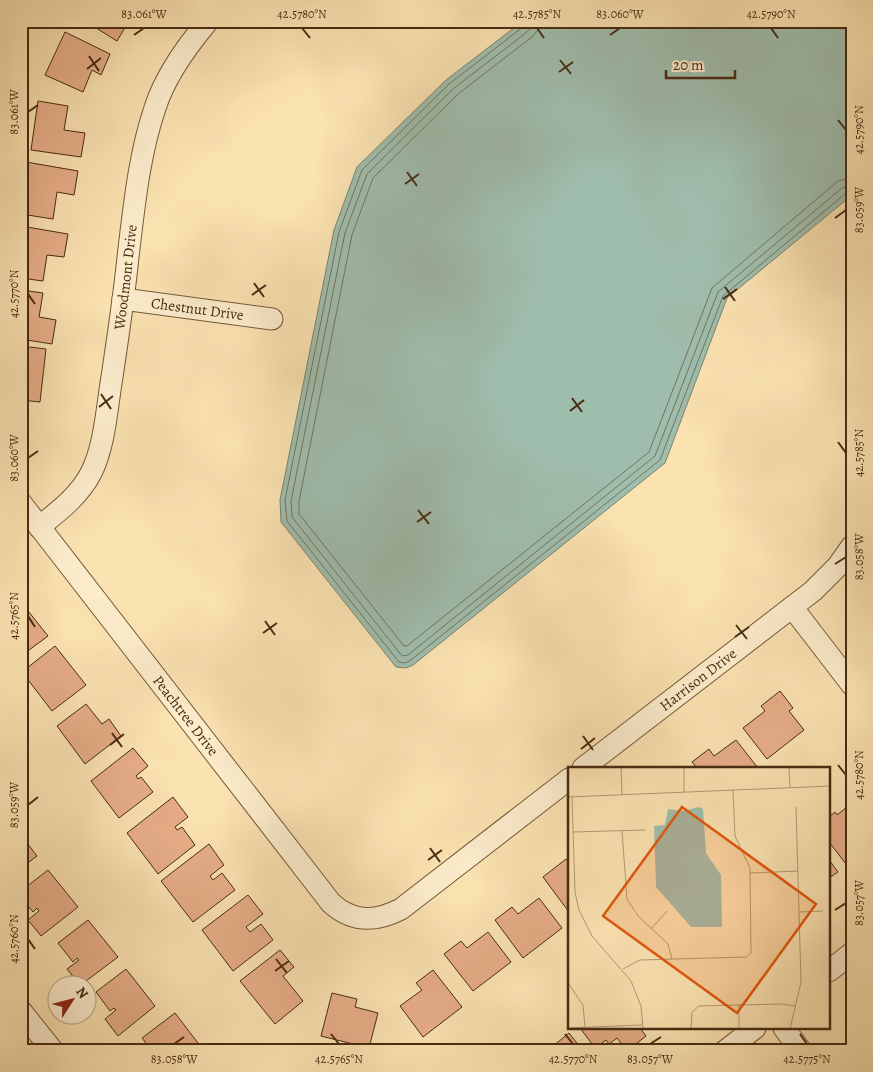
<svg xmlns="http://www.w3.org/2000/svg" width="873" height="1072" viewBox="0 0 873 1072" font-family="Alegreya,serif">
  <rect width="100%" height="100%" fill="#fbe2b1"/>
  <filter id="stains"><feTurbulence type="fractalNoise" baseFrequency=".004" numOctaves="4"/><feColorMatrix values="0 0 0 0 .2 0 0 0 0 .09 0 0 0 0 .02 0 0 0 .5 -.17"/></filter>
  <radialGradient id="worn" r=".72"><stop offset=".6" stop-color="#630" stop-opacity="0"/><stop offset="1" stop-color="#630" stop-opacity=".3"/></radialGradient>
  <!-- water -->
  <polygon fill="#9fbdad" stroke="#7c836e" points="523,21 852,21 852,195 727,298 665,463 413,665 406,668 396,667 281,522 280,500 334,230 357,167 446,80"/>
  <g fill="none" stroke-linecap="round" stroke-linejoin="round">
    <!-- shore -->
    <g stroke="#73745e" stroke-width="1">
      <polyline points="525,21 523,27 449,84 362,170 339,232 285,500 287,521 399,662 405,663 411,660 660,460 723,296 846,193 852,191"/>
      <polyline points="531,21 531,27 527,32 453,89 367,174 345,233 291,501 292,517 402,656 408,655 655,456 718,292 842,188 852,185"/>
      <polyline points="539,21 538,30 533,36 458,94 373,178 352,235 299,501 299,514 404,646 407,646 649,452 712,288 838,181 852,178"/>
    </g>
  </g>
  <!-- building -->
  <g fill="#e6ad87" stroke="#472b10">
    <polygon points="85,21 129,21 117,41"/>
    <polygon points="65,32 110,54 101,75 92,70 83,92 45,75"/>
    <polygon points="38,101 68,106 64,130 85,133 81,157 31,150"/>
    <polygon points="26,162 78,171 74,195 57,192 53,219 21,214 21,192"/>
    <polygon points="21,226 68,234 64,257 47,255 43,281 21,278"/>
    <polygon points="21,290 43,293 39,317 56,320 52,344 21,339"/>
    <polygon points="21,346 46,349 40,402 21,400"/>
    <polygon points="21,602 48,636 21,656"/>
    <polygon points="55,646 86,685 52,711 22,672"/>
    <polygon points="780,691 793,708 789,711 804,730 767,759 743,728 765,711 761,706"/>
    <polygon points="86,704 102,724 109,719 121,736 85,764 57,726"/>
    <polygon points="736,740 758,768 697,768 692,762 709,749 714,756"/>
    <polygon points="133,748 148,766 136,776 138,779 141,777 153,792 119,818 91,781"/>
    <polygon points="173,797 188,817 175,827 177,830 182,827 195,845 158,874 127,833"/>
    <polygon points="852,803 852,860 846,864 829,842 829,817 835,812 837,815"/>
    <polygon points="21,835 37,856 21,868"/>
    <polygon points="209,844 224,865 210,876 213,880 222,873 235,890 193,922 161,881"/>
    <polygon points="566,859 569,863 569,912 543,877"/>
    <polygon points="829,860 838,872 829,878"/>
    <polygon points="48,870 78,907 41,936 28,920 39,911 37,908 33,912 21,897 21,891"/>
    <polygon points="248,895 263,914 246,927 250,932 261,924 273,940 233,971 202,930"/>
    <polygon points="539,898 562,928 523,958 495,920 512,907 518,914"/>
    <polygon points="88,920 118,957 82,984 79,984 67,969 79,960 77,958 73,962 58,943"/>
    <polygon points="488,932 511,962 473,991 444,954 461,941 467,948"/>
    <polygon points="280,950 294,967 283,976 303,1001 275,1024 240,981"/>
    <polygon points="126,969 155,1006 118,1036 105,1019 116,1010 114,1008 110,1011 96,992"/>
    <polygon points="433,970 462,1007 423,1037 400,1006 422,990 416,983"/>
    <polygon points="332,993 357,999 355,1007 378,1013 369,1048 321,1036"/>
    <polygon points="175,1013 204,1051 152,1051 142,1038"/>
    <polygon points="580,1028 640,1028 646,1036 627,1051 617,1038 609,1044 606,1040 595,1048"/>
    <polygon points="569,1033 583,1051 547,1051"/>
  </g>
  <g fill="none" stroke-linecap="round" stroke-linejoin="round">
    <!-- minor casing -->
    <g stroke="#745938" stroke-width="23">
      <g id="minor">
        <path id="s1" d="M123 299 272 319"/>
        <path id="s2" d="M21 503 331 903C353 923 376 922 401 909L569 779"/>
        <path id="s3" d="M39 527C59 511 79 496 91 473 105 446 107 406 112 377 118 337 124 297 128 257 134 207 139 155 155 108 165 76 187 46 208 21"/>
        <polyline points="792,607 852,685"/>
        <path id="s4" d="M583 768 813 591 837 567 852 546"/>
        <polyline points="829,971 852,953"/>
        <polyline points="21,1011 53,1051"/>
        <polyline points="784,1028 801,1051"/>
        <polyline points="725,1051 755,1028"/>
      </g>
    </g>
    <!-- minor -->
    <use href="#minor" stroke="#fceccc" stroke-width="21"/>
  </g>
  <!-- ticks -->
  <path fill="none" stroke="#472b10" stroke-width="2" d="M302 28 310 38M537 28 544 38M771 28 778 38M134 35 144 28M610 35 620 28M89 56 99 71M560 60 571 74M87 69 101 58M559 72 573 62M28 112 38 105M838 120 846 130M407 172 417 186M405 184 419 174M835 218 846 210M254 283 264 297M725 287 735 301M28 294 35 304M252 295 266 285M723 299 737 289M101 394 111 409M572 398 582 412M99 407 113 396M570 411 584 400M838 442 846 453M28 458 38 451M418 510 429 524M417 522 431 512M835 564 846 557M28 616 35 627M265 621 275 635M736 625 747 639M263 633 277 623M735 637 749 627M112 733 122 747M583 736 593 750M110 745 124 734M581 749 595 738M838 765 846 775M28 805 38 797M430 848 440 862M428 860 442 850M835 910 846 903M28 939 35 949M276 959 287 973M275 971 289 961M331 1034 339 1044M565 1034 573 1044M800 1034 807 1044M174 1044 184 1037M650 1044 661 1037"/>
  <g text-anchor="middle" stroke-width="4.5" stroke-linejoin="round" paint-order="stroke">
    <!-- street labels -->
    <g font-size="15" fill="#472b10" stroke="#fceccc">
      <text dy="5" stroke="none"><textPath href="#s3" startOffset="275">Woodmont Drive</textPath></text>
      <text dy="5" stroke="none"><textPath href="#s1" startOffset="75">Chestnut Drive</textPath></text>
      <text dy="5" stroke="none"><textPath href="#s4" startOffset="145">Harrison Drive</textPath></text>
      <text dy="5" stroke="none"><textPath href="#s2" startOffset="269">Peachtree Drive</textPath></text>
    </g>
  </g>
  <!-- overview -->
  <g transform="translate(568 767)">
    <rect width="262" height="262" fill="#fbe2b1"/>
    <path d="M131 40 135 42 138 86 153 108 154 160H123L88 120 86 59 97 58 100 42 115 44Z" fill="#9fbdad"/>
    <path fill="none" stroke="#b39971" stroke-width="1" d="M53 0 54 28M116 0V25M221 0 222 21M0 30 263 19M4 30 7 125 11 143 24 169 63 214 73 239 75 262M54 64 59 132 70 149 100 177 104 192M5 65 77 63M182 106 230 104M231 145 255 144M84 161 99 144M55 202 72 193 178 190 183 186 182 101 167 69 165 23M0 216 15 238 17 260M171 238V262M0 261 74 258M123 262 124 245 131 239 213 237 228 239M222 262 233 215 228 40"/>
    <path fill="#e0570c" fill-opacity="0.15" stroke="#e0570c" stroke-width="2.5" d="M114 40 248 137 169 246 35 149Z"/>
    <rect width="262" height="262" fill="none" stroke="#472b10" stroke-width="2.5"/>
  </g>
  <!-- margin -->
  <rect width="873" height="1072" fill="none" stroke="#fbe2b1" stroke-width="55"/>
  <!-- north arrow -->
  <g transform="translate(72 1000) rotate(54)"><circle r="24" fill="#fceccc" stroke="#b49f81"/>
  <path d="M0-4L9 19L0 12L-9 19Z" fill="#8f2418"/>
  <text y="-8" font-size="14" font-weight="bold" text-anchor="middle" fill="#472b10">N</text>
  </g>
  <!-- scale -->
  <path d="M666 70v8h69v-8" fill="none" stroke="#472b10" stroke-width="2.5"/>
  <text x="673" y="70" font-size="15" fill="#472b10" stroke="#fceccc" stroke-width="4" paint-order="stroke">20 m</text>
  <rect x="28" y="28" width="818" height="1016" fill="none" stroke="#472b10" stroke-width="2"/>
  <g font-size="12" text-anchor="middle" fill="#472b10">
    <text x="144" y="18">83.061°W</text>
    <text x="302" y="18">42.5780°N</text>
    <text x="537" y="18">42.5785°N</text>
    <text x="620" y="18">83.060°W</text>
    <text x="771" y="18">42.5790°N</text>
    <text transform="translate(14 112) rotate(-90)" y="4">83.061°W</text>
    <text transform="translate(859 130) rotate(-90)" y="4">42.5790°N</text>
    <text transform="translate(859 210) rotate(-90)" y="4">83.059°W</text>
    <text transform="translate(14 294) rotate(-90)" y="4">42.5770°N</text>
    <text transform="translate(859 453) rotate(-90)" y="4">42.5785°N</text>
    <text transform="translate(14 458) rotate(-90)" y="4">83.060°W</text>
    <text transform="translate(859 557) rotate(-90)" y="4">83.058°W</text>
    <text transform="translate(14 616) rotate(-90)" y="4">42.5765°N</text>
    <text transform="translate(859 775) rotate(-90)" y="4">42.5780°N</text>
    <text transform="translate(14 805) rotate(-90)" y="4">83.059°W</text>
    <text transform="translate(859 903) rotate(-90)" y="4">83.057°W</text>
    <text transform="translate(14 939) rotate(-90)" y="4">42.5760°N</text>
    <text x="174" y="1063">83.058°W</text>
    <text x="339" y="1063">42.5765°N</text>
    <text x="573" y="1063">42.5770°N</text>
    <text x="650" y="1063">83.057°W</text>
    <text x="807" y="1063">42.5775°N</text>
  </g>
  <rect width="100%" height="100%" filter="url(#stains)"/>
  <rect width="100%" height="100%" fill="url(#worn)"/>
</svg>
